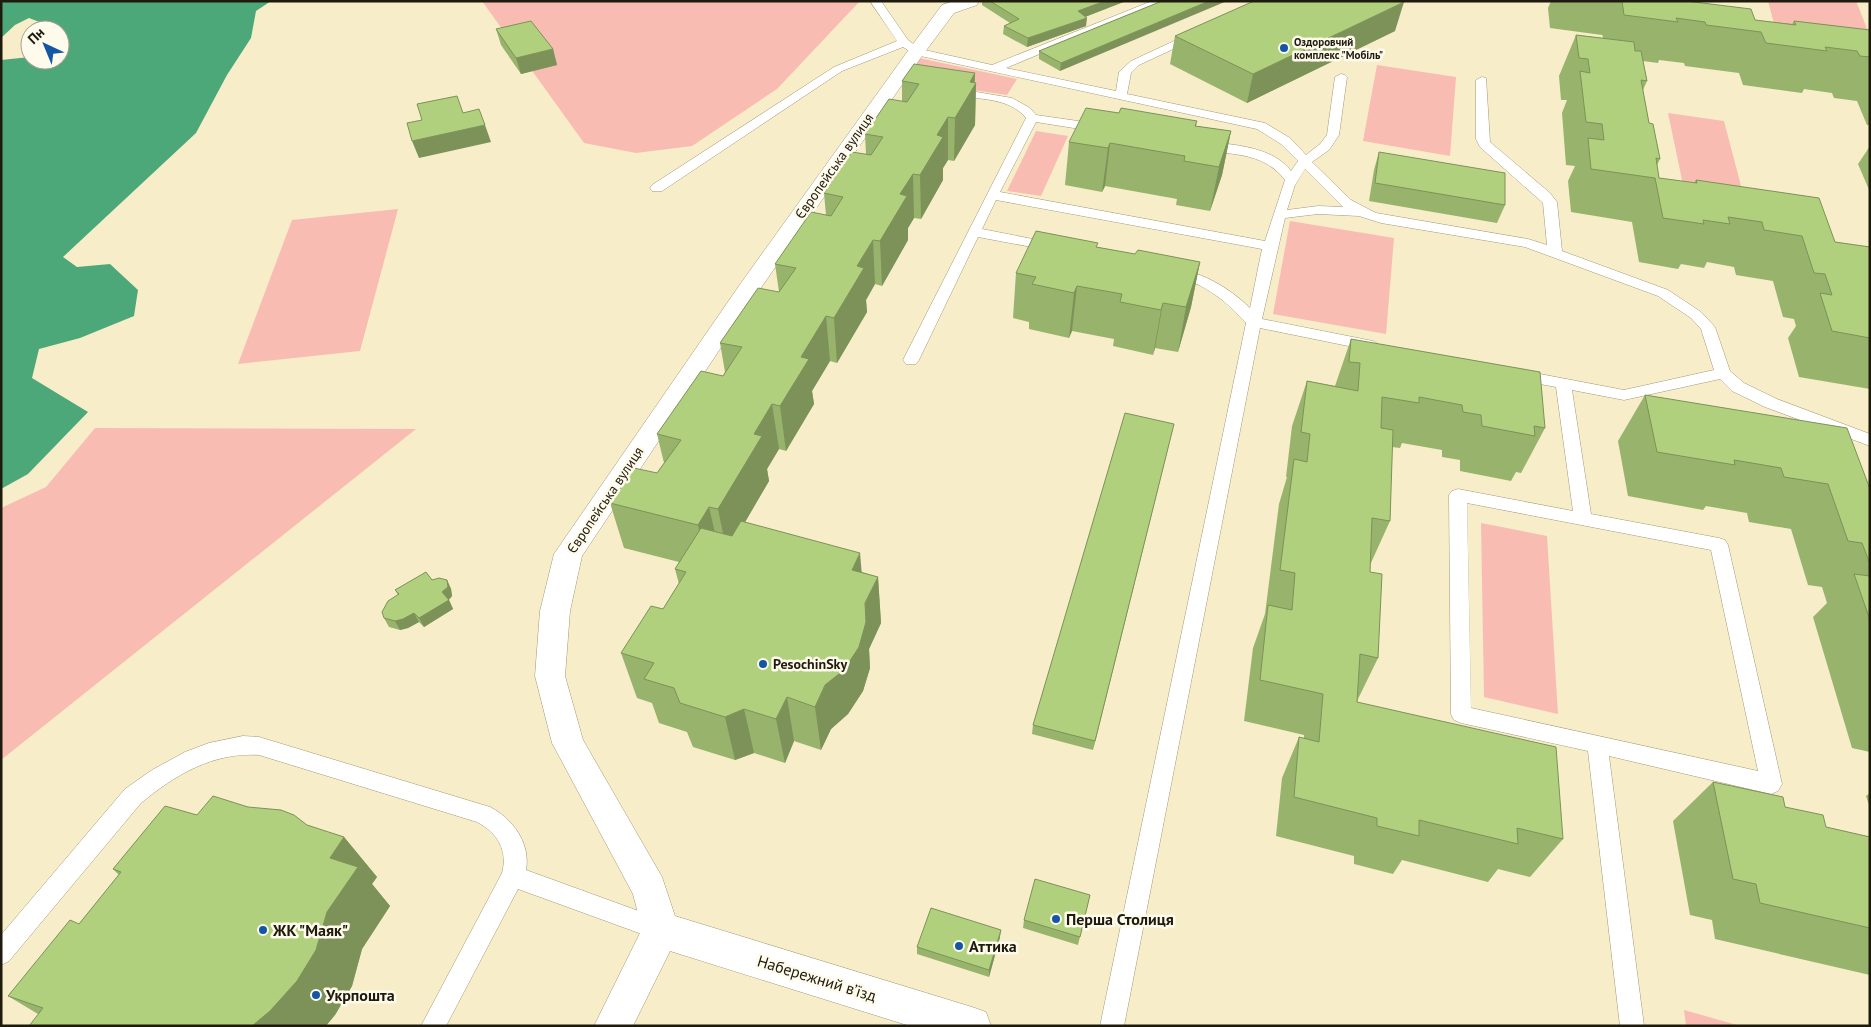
<svg xmlns="http://www.w3.org/2000/svg" width="1871" height="1027" viewBox="0 0 1871 1027" font-family="'PT Sans',sans-serif">
  <rect width="100%" height="100%" fill="#f7edc9"/>
  <!-- green -->
  <g fill="#f9bcb3">
    <polygon points="482,1 860,1 777,89 692,146 636,153 584,143"/>
    <polygon points="1768,1 1856,1 1870,36 1777,35"/>
    <polygon points="919,58 1017,79 1007,95 905,80"/>
    <polygon points="1377,65 1456,77 1450,156 1363,141"/>
    <polygon points="1668,113 1724,121 1747,209 1686,199"/>
    <polygon points="1036,131 1068,136 1041,196 1007,191"/>
    <polygon points="398,209 360,351 238,364 292,220"/>
    <polygon points="1290,221 1394,238 1386,334 1273,314"/>
    <polygon points="95,428 416,429 1,760 1,508 46,487"/>
    <polygon points="1481,523 1547,536 1558,714 1484,697"/>
    <polygon points="1684,1010 1737,1025 1737,1026 1686,1026"/>
  </g>
  <!-- water -->
  <polygon fill="#4da879" points="1,1 271,1 256,11 251,38 227,75 196,133 63,257 77,267 110,264 138,290 134,316 80,338 39,349 32,378 88,412 28,474 1,489 1,60 30,57 30,60 60,60 60,49 69,44 60,30 29,18 15,25 1,38"/>
  <g fill="none" stroke-linecap="round" stroke-linejoin="round">
    <!-- service casing -->
    <g stroke="#a39978" stroke-width="1">
      <g id="service">
        <path d="M870 1H881L908 40 920 49 992 65 1152 1H1167L1006 68 1116 91 1119 72 1131 61 1189 34H1197V38L1139 65 1131 73 1127 94 1265 123 1290 138 1306 155 1320 144 1327 135 1335 77 1341 74 1345 75 1347 77 1339 135 1329 150 1312 162 1351 200 1376 213 1528 239 1547 245 1543 203 1480 147 1476 139V80L1482 77 1486 78 1490 142 1550 193 1557 202 1562 251 1668 290 1701 312 1715 327 1730 371 1744 383 1777 399 1870 434V446L1765 407 1732 391 1720 379 1624 400 1572 390 1591 514 1719 538 1725 540 1728 545 1782 784 1778 791 1771 794 1609 756 1644 1026H1620L1588 751 1461 723 1454 720 1451 714 1449 495 1452 491 1458 489 1573 511 1556 387 1513 379 1511 375 1513 371 1519 370 1624 390 1714 370 1701 329 1691 318 1658 296 1525 247 1381 223 1359 216 1318 214 1285 218 1262 319 1373 341 1381 346 1373 351 1260 328 1124 1026H1100L1246 323C1224 298 1201 282 1169 274L1167 271 1174 267C1204 274 1227 286 1250 308L1262 249 996 200 982 229 1053 243 1060 247 1053 251 978 237 919 360 916 364H906L903 360 1026 118C1009 97 977 99 953 96L947 92 953 88 1012 98 1030 108 1036 115 1099 124 1105 128 1099 132 1036 122 1000 192 1265 241 1285 180C1258 144 1210 159 1198 145L1204 141C1233 145 1272 146 1291 171L1298 161 1281 144 1257 129 916 55 903 47 842 71 662 191H652L650 188 652 185 834 67 897 41ZM1305 169 1343 207 1318 206 1287 210 1295 185ZM1467 503 1711 550 1758 771 1471 708Z"/>
        <path d="M243 736 259 737 490 807C512 818 531 843 526 870L669 922 673 930 669 938 661 941 518 889 446 1026H421L502 873C508 851 498 833 477 822L259 755C213 752 175 775 141 803L9 961 1 965V935L125 789 152 770 185 752 209 743Z"/>
      </g>
    </g>
    <!-- minor casing -->
    <g stroke="#a39978" stroke-width="1">
      <polygon id="minor" points="954,1 979,1 977,5 954,13 922,56 758,292 582,556 570,611 565,676 583,740 662,877 675,916 972,1007 986,1012 991,1026 910,1026 670,951 633,1026 594,1026 642,929 633,894 552,743 535,676 540,611 554,554 741,283 910,48 942,5"/>
    </g>
    <!-- service -->
    <use href="#service" fill="#fff" fill-rule="evenodd"/>
    <!-- minor -->
    <use href="#minor" fill="#fff" fill-rule="evenodd"/>
  </g>
  <!-- wall -->
  <g fill="#98b36c">
    <polygon points="982,1 1126,1 1085,17 1086,26 1027,47 1003,34 1004,26 1010,23 982,5"/>
    <polygon points="1162,1 1060,71 1039,59 1039,51"/>
    <polygon points="1551,1 1686,1 1755,20 1792,24 1794,21 1870,30 1870,125 1867,125 1857,101 1834,98 1832,93 1804,89 1802,93 1743,85 1739,73 1685,66 1684,63 1659,60 1658,63 1643,61 1647,81 1643,90 1649,123 1660,159 1657,165 1659,178 1694,183 1696,180 1835,242 1870,247 1870,389 1799,377 1788,338 1796,326 1794,319 1783,317 1773,281 1736,275 1734,267 1707,262 1704,268 1681,264 1678,269 1639,262 1632,222 1571,212 1568,181 1575,166 1566,165 1562,113 1567,100 1561,100 1559,76 1576,35 1603,38 1602,33 1607,24 1602,35 1550,28 1548,8"/>
    <polygon points="496,29 553,49 557,65 521,74 501,45"/>
    <polygon points="1395,31 1247,103 1170,64 1175,36"/>
    <polygon points="975,73 975,83 976,83 975,125 954,161 948,160 943,168 943,180 921,219 914,218 908,228 908,240 882,286 875,284 866,300 867,312 837,363 830,361 812,391 814,404 786,451 779,449 767,469 769,481 745,522 862,572 878,577 881,623 869,649 870,668 863,691 848,714 831,729 821,750 794,741 785,763 754,753 735,760 693,747 687,732 659,723 652,703 637,698 621,653 663,609 679,584 675,569 679,562 624,548 610,503 657,473 664,463 657,434 723,376 725,372 720,343 779,292 775,264 826,215 824,193 866,154 865,134 902,101 902,81"/>
    <polygon points="1119,113 1197,121 1196,126 1231,131 1222,175 1210,211 1176,205 1177,199 1105,186 1102,192 1065,185 1069,142"/>
    <polygon points="1870,146 1870,192 1858,164"/>
    <polygon points="1379,152 1505,205 1497,223 1369,201 1374,170"/>
    <polygon points="1097,247 1135,254 1200,262 1191,307 1178,352 1155,348 1153,355 1113,346 1114,339 1072,331 1069,338 1029,329 1029,322 1013,318 1016,273"/>
    <polygon points="1351,339 1545,428 1521,473 1516,472 1511,481 1460,471 1460,460 1442,457 1442,450 1402,443 1400,448 1392,447 1390,521 1370,565 1370,572 1378,658 1358,699 1357,702 1563,839 1530,877 1498,869 1488,882 1402,860 1393,874 1354,864 1354,856 1276,836 1282,778 1299,737 1304,738 1304,735 1244,721 1253,648 1265,614 1279,504 1287,477 1286,477 1292,426 1307,381 1335,386"/>
    <polygon points="1645,395 1870,489 1870,752 1852,748 1813,617 1827,603 1822,587 1808,585 1791,529 1749,522 1747,513 1706,506 1703,510 1628,496 1618,441"/>
    <polygon points="1174,424 1093,750 1032,734 1033,725"/>
    <polygon points="432,580 447,580 451,589 452,596 449,600 453,609 424,627 419,622 408,628 400,630 389,627 384,618 398,595 395,590"/>
    <polygon points="1713,782 1785,807 1826,827 1870,837 1870,975 1715,939 1712,920 1690,915 1673,821"/>
    <polygon points="1870,793 1870,808 1866,796"/>
    <polygon points="248,807 344,837 377,877 372,884 390,906 362,949 352,986 335,1015 38,1014 8,996 79,924 119,875 113,869 197,815"/>
    <polygon points="1090,895 1078,945 1023,928 1024,920"/>
    <polygon points="1000,937 989,977 917,954 917,947"/>
  </g>
  <!-- shaded-wall -->
  <g fill="#7c9258">
    <polygon points="1105,1 1126,1 1077,20 1078,11"/>
    <polygon points="1209,1 1227,1 1060,71 1061,63"/>
    <polygon points="1404,2 1395,31 1247,103 1253,74"/>
    <polygon points="1087,18 1086,26 1027,47 1028,38"/>
    <polygon points="553,49 557,65 521,74 516,58"/>
    <polygon points="975,73 974,85 976,83 975,125 954,161 955,118 970,82"/>
    <polygon points="948,117 948,160 943,168 943,180 921,219 920,175 937,135"/>
    <polygon points="485,125 491,142 419,158 412,141"/>
    <polygon points="1231,131 1222,175 1210,211 1219,167"/>
    <polygon points="1110,143 1105,186 1102,192 1108,148"/>
    <polygon points="913,174 914,218 908,228 908,240 882,286 880,241 900,194"/>
    <polygon points="873,240 875,284 866,300 867,312 837,363 834,318 857,266"/>
    <polygon points="1200,262 1191,307 1178,352 1186,307"/>
    <polygon points="1077,286 1072,331 1069,338 1074,293"/>
    <polygon points="1163,303 1155,348 1153,355 1161,310"/>
    <polygon points="826,316 830,361 812,391 814,404 786,451 780,406 801,357"/>
    <polygon points="772,404 779,449 767,469 769,481 727,553 718,509 754,434"/>
    <polygon points="1172,433 1093,750 1095,741"/>
    <polygon points="709,507 719,551 708,569 698,525"/>
    <polygon points="860,553 864,599 852,570"/>
    <polygon points="878,577 881,623 869,649 870,668 863,691 848,714 831,729 821,750 815,707"/>
    <polygon points="447,580 451,589 452,596 447,601 449,600 453,609 424,627 419,618"/>
    <polygon points="414,613 419,622 408,628 400,630 395,621"/>
    <polygon points="787,697 794,741 785,763 776,719"/>
    <polygon points="744,709 754,753 735,760 725,717"/>
    <polygon points="344,837 377,877 372,884 390,906 362,949 352,986 335,1015 326,1026 252,1026 330,858"/>
    <polygon points="1001,930 1000,937 989,977 989,970"/>
  </g>
  <!-- building -->
  <g fill="#b1d07e" stroke="#7c9258">
    <polygon points="990,1 1105,1 1078,11 1087,18 1028,38 1004,26 1019,19"/>
    <polygon points="1162,1 1209,1 1061,63 1039,51"/>
    <polygon points="1254,1 1401,1 1404,2 1253,74 1175,36"/>
    <polygon points="1622,1 1686,1 1751,9 1755,20 1796,25 1794,21 1870,30 1870,57 1860,56 1857,51 1825,47 1827,51 1766,43 1761,32 1706,25 1705,22 1676,18 1678,22 1624,15"/>
    <polygon points="531,21 553,49 516,58 496,29"/>
    <polygon points="1576,35 1634,42 1635,51 1641,51 1647,81 1641,80 1649,123 1653,124 1660,159 1656,158 1659,178 1697,183 1696,180 1819,198 1835,242 1870,247 1870,338 1832,331 1820,293 1832,295 1825,274 1814,273 1802,236 1764,230 1762,222 1728,217 1730,224 1703,220 1704,224 1663,218 1655,178 1591,169 1588,138 1604,140 1602,124 1586,122 1580,71 1590,73 1588,59 1579,58"/>
    <polygon points="914,64 975,73 970,82 976,83 955,118 948,117 937,135 943,137 920,175 913,174 900,194 907,196 880,241 873,240 857,266 864,268 834,318 826,316 801,357 809,359 780,406 772,404 754,434 762,436 718,509 709,507 698,525 610,503 634,468 657,473 681,440 657,434 701,371 723,376 742,347 720,343 758,288 779,292 796,268 775,264 811,212 831,216 843,197 824,193 852,152 871,155 883,137 865,134 889,99 907,102 919,84 902,81"/>
    <polygon points="457,96 463,113 479,109 485,125 412,141 407,123 422,120 417,104"/>
    <polygon points="1086,108 1119,113 1121,108 1197,121 1195,126 1231,131 1219,167 1184,161 1185,156 1110,143 1108,148 1069,142"/>
    <polygon points="1379,152 1505,173 1505,205 1375,183"/>
    <polygon points="1036,231 1098,243 1096,247 1135,254 1138,250 1200,262 1186,307 1163,303 1161,310 1120,302 1122,294 1077,286 1074,293 1032,284 1036,277 1016,273"/>
    <polygon points="1351,339 1540,372 1545,428 1534,426 1535,436 1482,426 1481,415 1463,412 1462,405 1419,397 1419,403 1382,397 1381,428 1393,430 1390,521 1372,518 1370,572 1382,574 1378,658 1360,654 1357,702 1556,747 1563,839 1517,828 1518,844 1419,820 1419,836 1377,826 1377,818 1294,797 1299,737 1319,742 1323,694 1260,680 1268,605 1292,610 1295,573 1280,570 1294,459 1307,462 1310,434 1301,432 1307,381 1358,391 1360,363 1349,362"/>
    <polygon points="1645,395 1847,428 1870,489 1870,564 1862,543 1848,541 1828,484 1784,477 1781,468 1734,460 1735,465 1657,452"/>
    <polygon points="1125,413 1174,424 1095,741 1033,725"/>
    <polygon points="741,521 860,553 852,570 878,577 865,603 866,622 859,647 844,670 825,685 815,707 787,697 776,719 744,709 725,717 680,703 674,688 644,679 654,663 621,653 651,606 663,609 686,572 675,569 701,528 732,536"/>
    <polygon points="426,572 432,580 439,578 447,580 448,587 442,592 449,600 419,618 414,613 403,619 395,621 384,618 382,612 388,601 399,594 395,590"/>
    <polygon points="1854,574 1870,576 1870,620"/>
    <polygon points="1713,782 1783,797 1785,807 1823,815 1826,827 1870,837 1870,928 1760,903 1756,884 1733,879"/>
    <polygon points="213,796 248,807 281,810 294,815 307,825 344,837 330,858 358,867 327,912 316,950 297,981 270,1011 252,1026 29,1026 43,1008 8,996 70,920 79,924 121,872 113,869 165,806 197,815"/>
    <polygon points="1035,879 1090,895 1080,937 1024,920"/>
    <polygon points="931,908 1001,930 989,970 917,947"/>
  </g>
  <!-- markers -->
  <g fill="#1356a6" stroke="#fefaec" stroke-width="2">
    <circle cx="1284" cy="48" r="5"/>
    <circle cx="763" cy="664" r="5"/>
    <circle cx="1056" cy="919" r="5"/>
    <circle cx="263" cy="930" r="5"/>
    <circle cx="959" cy="946" r="5"/>
    <circle cx="316" cy="995" r="5"/>
  </g>
  <g text-anchor="middle" stroke-width="5" stroke-linejoin="round" paint-order="stroke">
    <!-- far-poi labels -->
    <g font-size="11" font-weight="bold" fill="#1e1a0d" stroke="#fefaec" text-anchor="start">
      <text x="1294" y="46">Оздоровчий<tspan x="1294" dy="13">комплекс "Мобіль"</tspan></text>
    </g>
    <!-- street labels -->
    <g font-size="14" fill="#1e1a0d" stroke="#fefaec">
      <text transform="translate(834 166) rotate(-55)" y="5">Європейська вулиця</text>
      <text transform="translate(605 500) rotate(-56)" y="5">Європейська вулиця</text>
    </g>
    <!-- poi labels -->
    <g font-size="14" font-weight="bold" fill="#1e1a0d" stroke="#fefaec" text-anchor="start">
      <text x="773" y="669">PesochinSky</text>
    </g>
    <!-- near-poi labels -->
    <g font-size="16" font-weight="bold" fill="#1e1a0d" stroke="#fefaec" text-anchor="start">
      <text x="1066" y="925">Перша Столиця</text>
      <text x="273" y="936">ЖК "Маяк"</text>
      <text x="969" y="952">Аттика</text>
      <text x="326" y="1001">Укрпошта</text>
    </g>
    <!-- near-street labels -->
    <g font-size="16" fill="#1e1a0d" stroke="#fefaec">
      <text transform="translate(817 978) rotate(17)" y="6">Набережний в’їзд</text>
    </g>
  </g>
  <!-- border -->
  <rect width="1871" height="1027" fill="none" stroke="#1e1a0d" stroke-width="5"/>
  <!-- north arrow -->
  <g transform="translate(45 45) rotate(316)"><circle r="24" fill="#fefaec" stroke="#a4a093"/>
  <path d="M0-4L9 19L0 12L-9 19Z" fill="#1356a6"/>
  <text y="-8" font-size="14" font-weight="bold" text-anchor="middle" fill="#1e1a0d">Пн</text>
  </g>
</svg>
